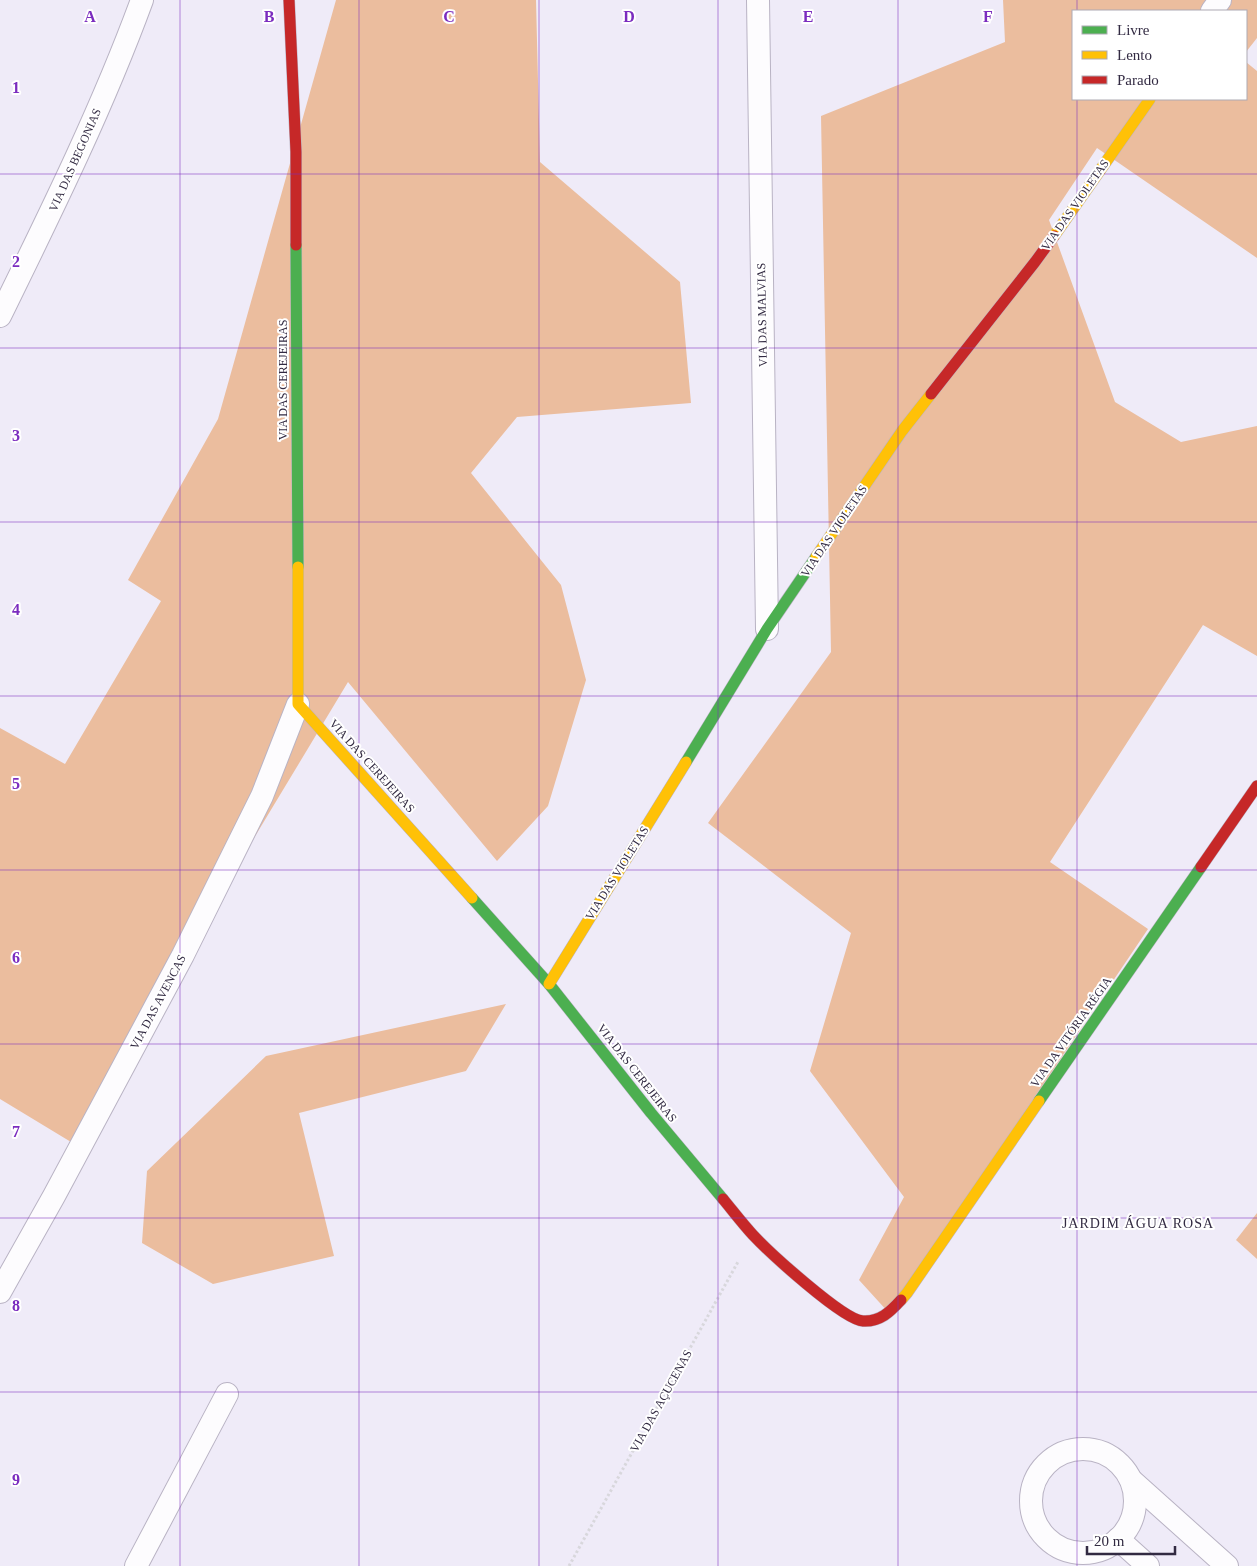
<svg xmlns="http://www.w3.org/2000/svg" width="1257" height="1566" viewBox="0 0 1257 1566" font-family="'Times New Roman',serif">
  <rect width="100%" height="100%" fill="#efebf8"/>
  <!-- forest -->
  <g fill="#ebbd9e">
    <polygon points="336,0 536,0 540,162 680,282 691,403 517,417 471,473 561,585 586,680 548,806 497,861 348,682 71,1142 0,1099 0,728 65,764 161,601 128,580 218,419"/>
    <polygon points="1003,0 1257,0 1257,38 1246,52 1246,11 1073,11 1073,99 1246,99 1246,62 1257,71 1257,258 1097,148 1049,220 1115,402 1181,442 1257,426 1257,656 1203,625 1050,862 1148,929 889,1313 859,1280 904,1197 810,1071 851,933 708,823 831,652 821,116 1005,42"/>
    <polygon points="506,1004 466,1071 299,1113 334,1256 213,1284 142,1243 147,1171 266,1056"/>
    <polygon points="1257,1213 1257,1259 1236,1240"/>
  </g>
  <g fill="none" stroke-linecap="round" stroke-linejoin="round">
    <!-- street casing -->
    <g stroke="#b9b3c4" stroke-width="24">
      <g id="street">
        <polyline points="758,0 767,629"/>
        <polyline points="1212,11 1220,0"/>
        <path d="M0 316C51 212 102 109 142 0"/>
        <polyline points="0,1292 54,1196 183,955 262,796 298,704"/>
        <circle cx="1083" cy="1501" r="52"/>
        <polyline points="1131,1480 1227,1566"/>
        <polyline points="1118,1539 1148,1566"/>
        <polyline points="136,1566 227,1394"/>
      </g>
    </g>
    <!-- fast casing -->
    <g stroke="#b9b3c4" stroke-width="12">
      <g id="fast">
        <polyline points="296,245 298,567"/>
        <polyline points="686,762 767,629 816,557"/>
        <polyline points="472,898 549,984 651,1113 723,1199"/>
        <polyline points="1039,1101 1201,867"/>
      </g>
    </g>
    <!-- slow casing -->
    <g stroke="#b9b3c4" stroke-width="12">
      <g id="slow">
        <polyline points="1054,236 1150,99"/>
        <polyline points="816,557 902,431 931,394"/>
        <polyline points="298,567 298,704 472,898"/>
        <polyline points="549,984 686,762"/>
        <polyline points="901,1300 907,1293 1039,1101"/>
      </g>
    </g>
    <!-- jam casing -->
    <g stroke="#b9b3c4" stroke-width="12">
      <g id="jam">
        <polyline points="289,0 296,152 296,245"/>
        <polyline points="931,394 1035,262 1054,236"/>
        <polyline points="1201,867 1257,786"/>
        <path d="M723 1199C733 1211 742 1223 753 1235 769 1252 843 1320 863 1321 880 1322 890 1312 901 1300"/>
      </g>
    </g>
    <!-- path -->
    <polyline stroke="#d8d7dc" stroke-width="3" stroke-dasharray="2.5 2.5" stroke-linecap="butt" points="569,1566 739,1260"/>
    <!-- street -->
    <use href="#street" stroke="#fdfcfe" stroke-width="22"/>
    <!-- fast -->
    <use href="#fast" stroke="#4caf50" stroke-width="11"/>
    <!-- slow -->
    <use href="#slow" stroke="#ffc107" stroke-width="11"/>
    <!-- jam -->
    <use href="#jam" stroke="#c62828" stroke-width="11"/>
  </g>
  <!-- grid -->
  <path fill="none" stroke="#7b2cbf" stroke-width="1" stroke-opacity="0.55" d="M180 0V1566M359 0V1566M539 0V1566M718 0V1566M898 0V1566M1077 0V11M1077 99V1566M0 174H1257M0 348H1257M0 522H1257M0 696H1257M0 870H1257M0 1044H1257M0 1218H1257M0 1392H1257"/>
  <g text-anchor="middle" stroke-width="4" stroke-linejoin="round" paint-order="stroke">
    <!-- street labels -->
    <g font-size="12" fill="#322a42" stroke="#fff">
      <text transform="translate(75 160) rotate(-66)" y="4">VIA DAS BEGONIAS</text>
      <text transform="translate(1075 205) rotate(-55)" y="4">VIA DAS VIOLETAS</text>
      <text transform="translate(762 315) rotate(-91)" y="4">VIA DAS MALVIAS</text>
      <text transform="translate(283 380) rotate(-90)" y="4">VIA DAS CEREJEIRAS</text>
      <text transform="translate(834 531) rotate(-56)" y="4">VIA DAS VIOLETAS</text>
      <text transform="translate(372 766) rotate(48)" y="4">VIA DAS CEREJEIRAS</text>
      <text transform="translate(617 873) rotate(-58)" y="4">VIA DAS VIOLETAS</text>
      <text transform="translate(158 1002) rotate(-62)" y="4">VIA DAS AVENCAS</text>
      <text transform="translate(1071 1032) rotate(-55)" y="4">VIA DA VITÓRIA RÉGIA</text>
      <text transform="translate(637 1073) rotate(52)" y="4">VIA DAS CEREJEIRAS</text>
      <text transform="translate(661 1401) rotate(-61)" y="4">VIA DAS AÇUCENAS</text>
    </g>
    <!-- neighbourhood labels -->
    <g font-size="14" letter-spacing="1" fill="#322a42" stroke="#fff">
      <text x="1138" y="1228">JARDIM ÁGUA ROSA</text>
    </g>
  </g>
  <g font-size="16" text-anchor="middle" font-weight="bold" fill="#7b2cbf" stroke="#fff" stroke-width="4" stroke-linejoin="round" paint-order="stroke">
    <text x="90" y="22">A</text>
    <text x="269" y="22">B</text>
    <text x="449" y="22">C</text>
    <text x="629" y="22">D</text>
    <text x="808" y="22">E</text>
    <text x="988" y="22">F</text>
    <text x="16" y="93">1</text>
    <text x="16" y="267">2</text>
    <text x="16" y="441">3</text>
    <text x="16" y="615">4</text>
    <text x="16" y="789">5</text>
    <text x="16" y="963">6</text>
    <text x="16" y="1137">7</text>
    <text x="16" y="1311">8</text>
    <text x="16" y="1485">9</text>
  </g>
  <!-- legend -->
  <rect x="1072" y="10" width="175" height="90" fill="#ffffff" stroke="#adaab3"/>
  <rect x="1082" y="26" width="25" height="8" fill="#4caf50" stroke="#adaab3"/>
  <text x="1117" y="35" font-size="15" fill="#322a42">Livre</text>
  <rect x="1082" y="51" width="25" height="8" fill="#ffc107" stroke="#adaab3"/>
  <text x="1117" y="60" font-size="15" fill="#322a42">Lento</text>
  <rect x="1082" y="76" width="25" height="8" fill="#c62828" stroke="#adaab3"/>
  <text x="1117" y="85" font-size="15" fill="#322a42">Parado</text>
  <!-- scale -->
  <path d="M1087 1546v8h88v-8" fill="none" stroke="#322a42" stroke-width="2.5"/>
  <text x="1094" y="1546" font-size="15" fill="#322a42" stroke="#ffffff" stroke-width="4" paint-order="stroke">20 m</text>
</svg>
